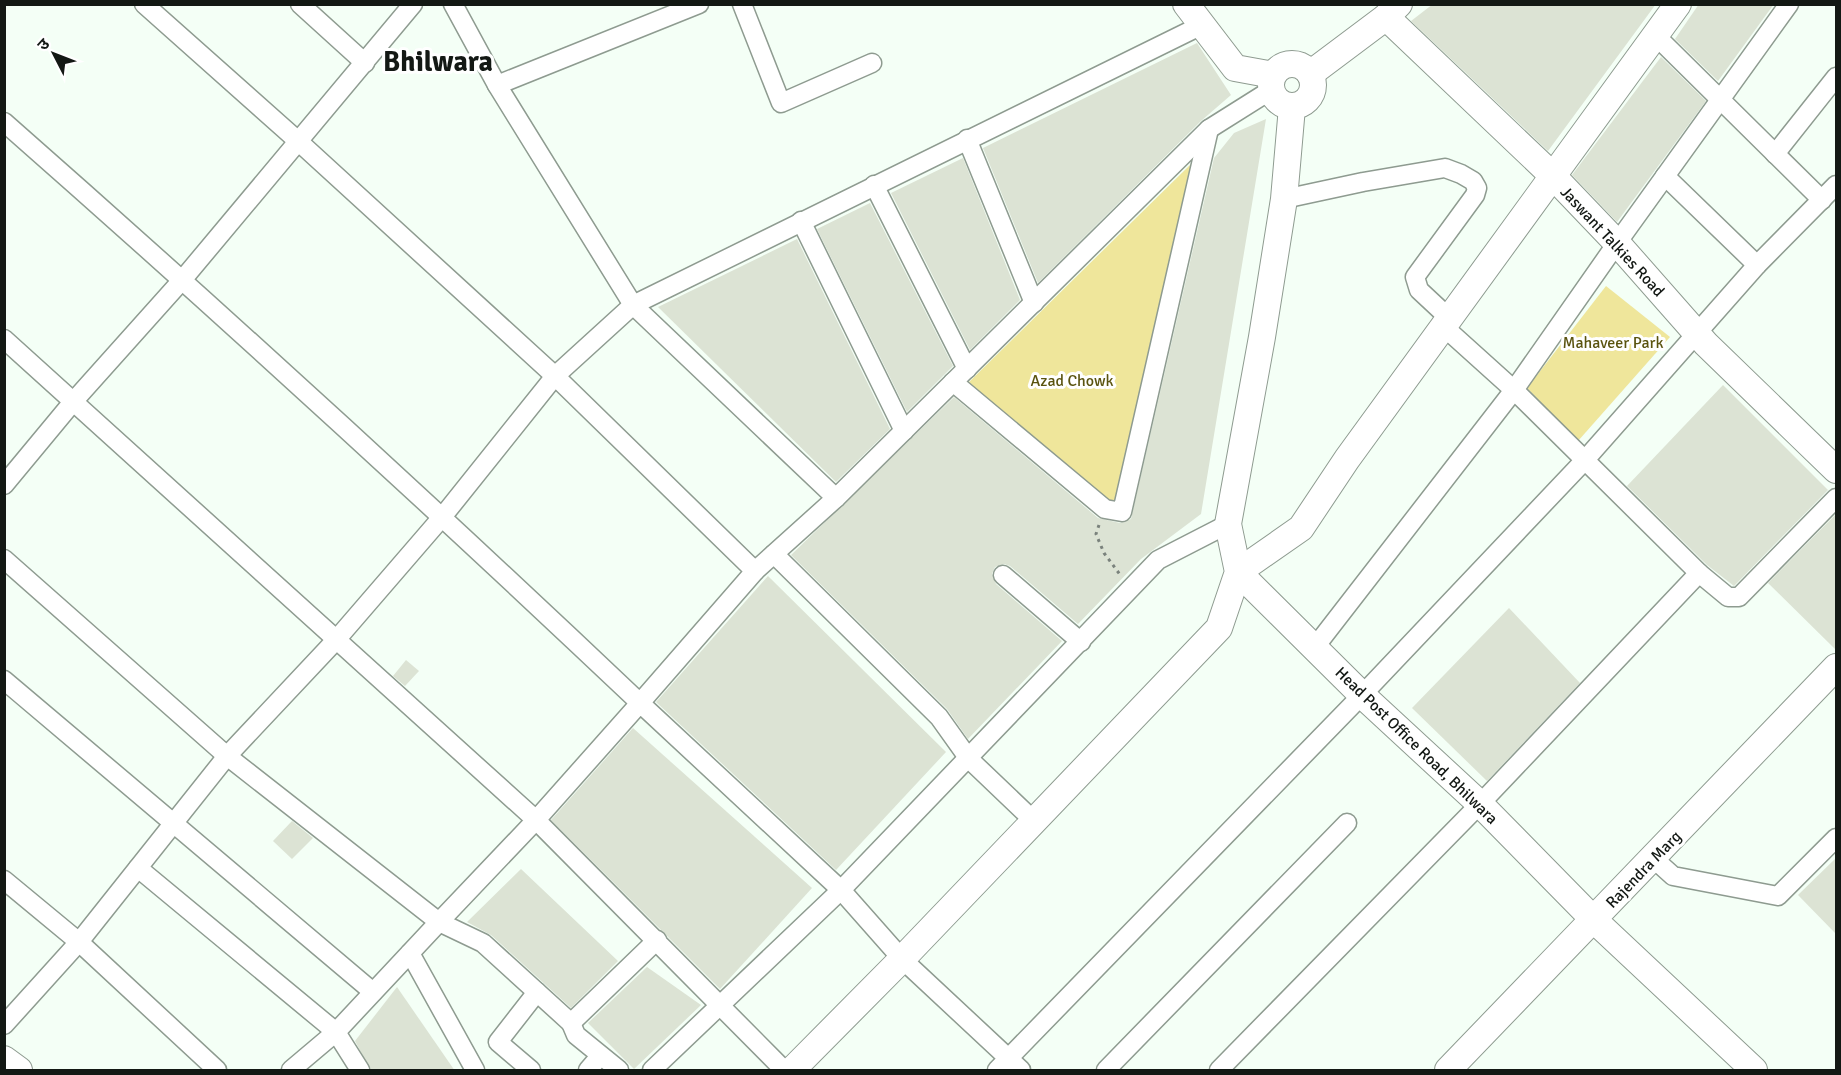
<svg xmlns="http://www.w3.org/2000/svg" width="1841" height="1075" viewBox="0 0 1841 1075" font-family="Signika,'Noto Sans Devanagari',sans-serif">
  <rect width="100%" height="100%" fill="#f4fff6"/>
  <!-- green -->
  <g fill="#efe69b">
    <polygon points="1191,164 1118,507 966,385"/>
    <polygon points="1606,286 1670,337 1578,441 1527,388"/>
  </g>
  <!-- building -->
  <g fill="#dce3d4">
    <polygon points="1433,4 1656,4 1548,151 1411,21"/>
    <polygon points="1699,4 1774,4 1718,81 1675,39"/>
    <polygon points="1197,43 1231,95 1201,121 1038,283 983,148"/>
    <polygon points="1661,57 1706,101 1617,222 1572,175"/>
    <polygon points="1266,119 1201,514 1141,559 1078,624 1010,566 1004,564 995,567 992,574 996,584 1062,641 968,739 947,709 791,555 954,397 1098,518 1120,523 1131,519 1214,158 1234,133"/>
    <polygon points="963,158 1020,300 970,350 891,193"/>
    <polygon points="870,203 953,366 907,412 817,229"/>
    <polygon points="797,239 890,429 836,482 658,307"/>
    <polygon points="1723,385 1828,490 1734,586 1707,565 1627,486"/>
    <polygon points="1836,514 1836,650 1768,583"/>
    <polygon points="768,576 946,752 836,870 656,702"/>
    <polygon points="1509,608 1580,683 1487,781 1412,708"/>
    <polygon points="406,660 419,671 405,686 393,676"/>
    <polygon points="633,728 812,888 720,989 551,820"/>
    <polygon points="292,821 313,838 292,859 273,841"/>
    <polygon points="1836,858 1836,934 1798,895"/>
    <polygon points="521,869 618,961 571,1008 491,935 467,922"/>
    <polygon points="647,967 701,1005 634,1069 588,1023"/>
    <polygon points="397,987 455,1071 371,1071 355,1041"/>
  </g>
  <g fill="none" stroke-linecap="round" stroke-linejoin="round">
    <!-- street casing -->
    <g stroke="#8e9b90" stroke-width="21">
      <g id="street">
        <polyline points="300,4 365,63"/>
        <polyline points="453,4 497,85 633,305 836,498 755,571"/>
        <polyline points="742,4 781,103 872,63"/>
        <polyline points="1656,36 1822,200"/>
        <polyline points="497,85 699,4"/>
        <path d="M4 122C220 312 431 505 640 703L755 571 555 376 298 141 144 4"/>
        <polyline points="967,139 1034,303"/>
        <polyline points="1775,154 1836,77"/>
        <polyline points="1665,176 1757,265"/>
        <polyline points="874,185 967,369"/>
        <polyline points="1284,199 1363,182 1445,168 1461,174 1473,181 1477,188 1475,195 1415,277 1419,290 1449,318"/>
        <polyline points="801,221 904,431"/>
        <polyline points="4,339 536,820 439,922 227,756 4,559"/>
        <polyline points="953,382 1105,509 1122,512 1209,129"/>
        <polyline points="4,485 72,403 183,279 413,4"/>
        <polyline points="836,498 1209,129 1271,90"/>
        <polyline points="774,554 939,717 969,759 1035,822"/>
        <polyline points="1699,573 1728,597 1739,597 1836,498"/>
        <polyline points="1003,575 1081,642"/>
        <polyline points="1315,647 1514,390 1617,243 1789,4"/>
        <polyline points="4,680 373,992"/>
        <polyline points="1653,858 1673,876 1778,896 1836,838"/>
        <polyline points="138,868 336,1032 360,1070"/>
        <polyline points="4,880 79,942 217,1070"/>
        <polyline points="410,953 475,1070"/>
        <polyline points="571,1023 576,1035 619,1070"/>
        <polyline points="4,1025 79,942 227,756 336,640 443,516 555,376 633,305 1204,24"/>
        <polyline points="291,1070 336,1032 439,922 483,943 571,1023 657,940"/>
        <polyline points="531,1070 498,1042 537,992"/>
        <polyline points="588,1070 600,1056"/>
        <polyline points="652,1070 841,890 1158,560 1228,524"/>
        <polyline points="784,1070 536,820 640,703 841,890 902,959 1021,1070"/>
        <polyline points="997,1070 1362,695 1584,461 1757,265 1836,185"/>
        <polyline points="1106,1070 1347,823"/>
        <polyline points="1219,1070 1480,804 1699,573 1514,390 1443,326"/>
      </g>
    </g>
    <!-- secondary casing -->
    <g stroke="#8e9b90" stroke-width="28">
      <g id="secondary">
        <polyline points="1186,4 1235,68 1273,75"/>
        <polyline points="1386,17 1552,175 1617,243 1706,344 1836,470"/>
        <circle cx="1292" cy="85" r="21"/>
        <polyline points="1310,74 1386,17 1399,4"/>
        <polyline points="1238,572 1301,528 1347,459 1678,4"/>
        <polyline points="1238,572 1362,695 1480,804 1594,920 1754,1070"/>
        <polyline points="4,1059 19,1070"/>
        <polyline points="792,1070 902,959 1219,628 1238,572 1228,524 1262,337 1284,199 1292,107"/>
        <polyline points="1448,1070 1836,667"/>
      </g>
    </g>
    <!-- path -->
    <polyline stroke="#7a827c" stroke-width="3" stroke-dasharray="3 4.5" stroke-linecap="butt" points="1099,525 1096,534 1104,553 1121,576"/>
    <!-- street -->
    <use href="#street" stroke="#fff" stroke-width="18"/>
    <!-- secondary -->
    <use href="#secondary" stroke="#fff" stroke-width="26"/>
  </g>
  <g text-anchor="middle" stroke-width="6" stroke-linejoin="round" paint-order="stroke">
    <!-- street labels -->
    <g font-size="16" fill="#131814" stroke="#fff">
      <text transform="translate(1613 241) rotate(47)" y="6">Jaswant Talkies Road</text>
      <text transform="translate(1417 745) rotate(44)" y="6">Head Post Office Road, Bhilwara</text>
      <text transform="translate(1643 869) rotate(-46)" y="6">Rajendra Marg</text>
    </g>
    <!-- park labels -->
    <g font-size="16" fill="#5a530f" stroke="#fff">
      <text x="1613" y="348">Mahaveer Park</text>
      <text x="1072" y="386">Azad Chowk</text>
    </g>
    <!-- town labels -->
    <g font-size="28" font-weight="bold" fill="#131814" stroke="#fff">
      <text x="438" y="71">Bhilwara</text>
    </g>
  </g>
  <!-- border -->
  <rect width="1841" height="1075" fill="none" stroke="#131814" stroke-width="12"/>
  <!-- north arrow -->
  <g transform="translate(54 54) rotate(312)" stroke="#ffffff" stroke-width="4.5" paint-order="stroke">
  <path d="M0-4.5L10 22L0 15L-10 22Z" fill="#131814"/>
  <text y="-9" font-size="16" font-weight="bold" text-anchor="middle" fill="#131814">उ</text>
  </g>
</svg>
